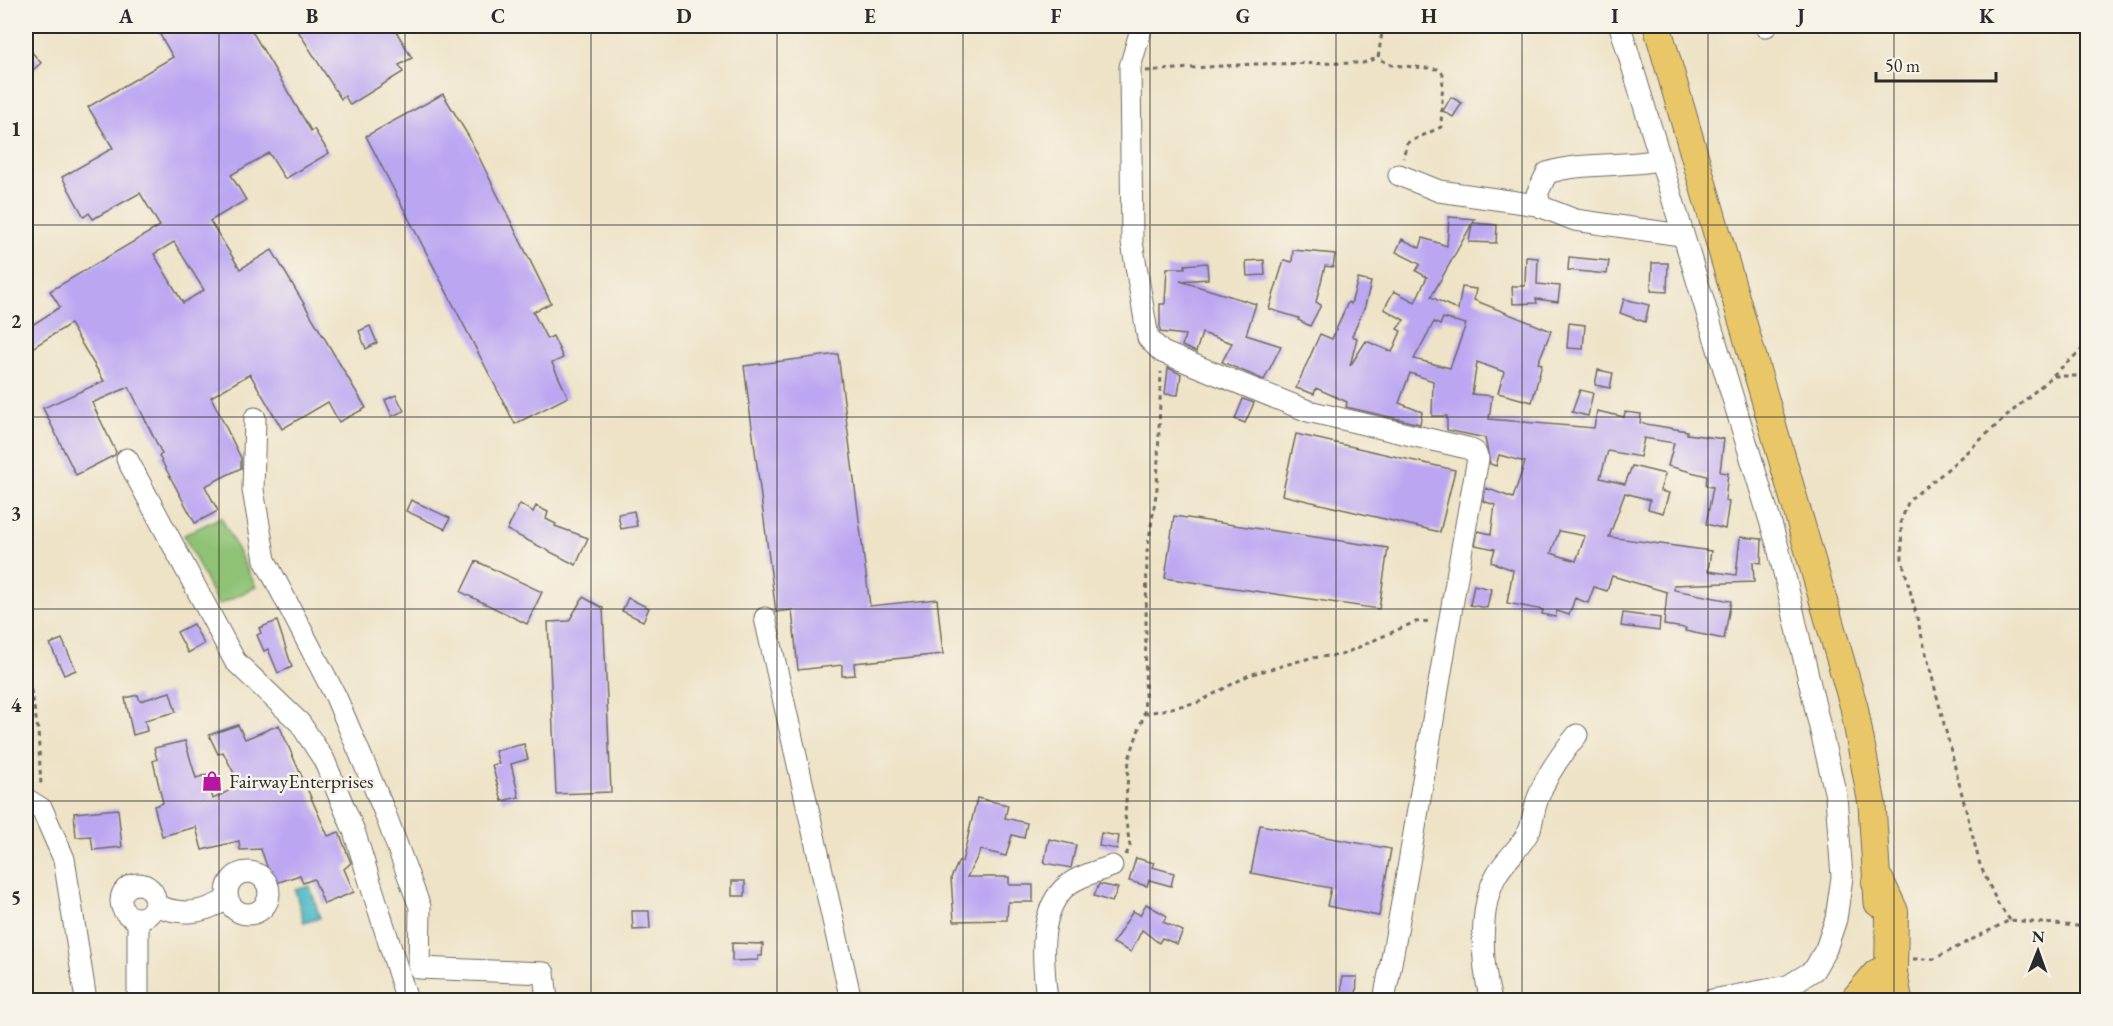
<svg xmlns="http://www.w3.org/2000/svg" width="2113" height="1026" viewBox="0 0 2113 1026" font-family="'EB Garamond',serif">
  <rect width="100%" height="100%" fill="#f7f3e8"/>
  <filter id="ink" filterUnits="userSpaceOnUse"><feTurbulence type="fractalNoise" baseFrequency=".0167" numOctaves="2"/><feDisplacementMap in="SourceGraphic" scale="12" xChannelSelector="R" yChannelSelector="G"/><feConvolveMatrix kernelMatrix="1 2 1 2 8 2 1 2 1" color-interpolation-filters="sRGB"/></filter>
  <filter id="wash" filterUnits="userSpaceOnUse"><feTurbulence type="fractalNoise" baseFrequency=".008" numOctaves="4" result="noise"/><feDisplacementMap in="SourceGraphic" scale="24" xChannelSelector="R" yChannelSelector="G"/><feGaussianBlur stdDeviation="1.35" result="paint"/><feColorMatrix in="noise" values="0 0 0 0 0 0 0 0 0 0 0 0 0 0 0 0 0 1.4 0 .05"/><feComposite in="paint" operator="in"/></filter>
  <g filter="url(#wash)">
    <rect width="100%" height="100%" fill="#eee3c7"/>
    <!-- green -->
    <polygon fill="#8fc274" stroke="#5d7650" stroke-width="1.5" points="221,517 256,587 218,605 184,535"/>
    <!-- water -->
    <polygon fill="#4cb9c6" stroke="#3c7278" stroke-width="1.5" points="310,886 320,918 304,923 295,890"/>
    <g id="blocks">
      <!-- building -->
      <g fill="#bba6f2" fill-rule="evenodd">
        <path d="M155 26H249L311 131 314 129 329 153 285 179 269 153 231 175 246 200 210 221 240 269 272 250 366 408 339 422 328 402 282 429 250 374 211 397 241 458V468L205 486 218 511 195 523 159 456 162 454 129 387 92 403 116 452 115 455 76 475 43 408 104 381 70 324 26 352V329L60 307 50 291 160 226 140 193 93 219 89 213 84 217 62 177 113 148 88 107 173 57ZM174 242 204 290 183 303 154 254Z"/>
        <polygon points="295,26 393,26 412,58 399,65 403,72 350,105 345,96 341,99"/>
        <polygon points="26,45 41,63 26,76"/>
        <polygon points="443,94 469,137 551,303 533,312 547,339 553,336 563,358 552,363 568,397 515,424 366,136"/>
        <polygon points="1451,97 1462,103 1453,117 1443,111"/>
        <path d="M1449 217 1475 219 1473 223 1497 225 1496 243 1469 242 1472 224 1431 297 1458 310 1462 287 1476 289 1474 300 1551 331 1538 363 1542 364 1532 402 1498 393 1504 372 1477 362 1472 394 1492 396 1489 419 1594 428 1597 411 1624 417 1625 412 1641 414 1640 423 1687 431V434L1724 439 1720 472 1728 473 1725 501 1729 502 1725 529 1706 524 1713 487 1706 486 1707 476 1668 466 1674 443 1644 438 1640 457 1608 451 1600 478 1625 484 1632 466 1665 474 1660 491 1669 493 1663 513 1648 509 1650 500 1625 493 1609 537 1711 551 1708 571 1736 575 1740 537 1762 539 1761 563 1753 562 1754 582 1674 585V590L1731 601 1724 639 1685 631 1686 628 1664 625 1667 592 1612 576 1607 591 1594 587 1588 603 1575 598 1569 615 1557 611 1555 617 1542 614 1543 610 1507 603 1513 570 1491 562 1495 549 1475 545 1478 531 1491 534 1495 505 1483 501 1486 488 1513 498 1525 462 1499 455 1496 466 1490 464 1485 438 1447 430V416H1432L1433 381 1410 373 1399 403 1422 412 1420 424 1346 407 1347 402 1316 388 1314 394 1296 388 1320 334 1332 339 1348 302 1351 304 1358 279 1371 282 1365 306 1352 336 1357 338 1350 366 1366 341 1392 352 1401 331 1397 329 1404 320 1384 309 1394 291 1415 302 1427 277 1416 271 1420 264 1396 252 1402 239 1420 248 1423 238 1447 246ZM1443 318 1466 324 1450 368 1414 359 1434 322 1440 325ZM1559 531 1585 536 1576 561 1551 553Z"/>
        <polygon points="1293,250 1335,254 1333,267 1325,266 1316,302 1321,305 1310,326 1298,320 1299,318 1269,309 1284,260 1292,262"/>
        <polygon points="1526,257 1538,258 1537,284 1560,286 1558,302 1536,299 1537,303 1513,304 1512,286 1525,286"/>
        <polygon points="1569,257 1609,261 1607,274 1568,270"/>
        <polygon points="1264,260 1265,275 1247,276 1246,261"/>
        <polygon points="1207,263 1208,279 1180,281 1256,304 1246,335 1281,346 1264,380 1222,362 1232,343 1202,333 1196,352 1182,346 1185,335 1160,332 1160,304 1165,304 1167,268 1185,268 1185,265"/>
        <polygon points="1652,263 1668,263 1667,292 1651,291"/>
        <polygon points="1624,299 1649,305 1645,322 1620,313"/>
        <polygon points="1569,323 1585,325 1583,349 1567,348"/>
        <polygon points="370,326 377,343 366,349 359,331"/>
        <polygon points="838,354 870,606 937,599 943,654 854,663 855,675 842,676 842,665 798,670 792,610 776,612 744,366"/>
        <polygon points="1168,368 1181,374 1178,395 1165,394"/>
        <polygon points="1598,370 1613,373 1610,388 1595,385"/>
        <polygon points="1580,390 1593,393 1588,416 1572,412"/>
        <polygon points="396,395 404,411 392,416 385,400"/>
        <polygon points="1243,399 1254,403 1245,423 1235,419"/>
        <polygon points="1296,434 1455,470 1440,532 1282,495"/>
        <polygon points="411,500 450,518 445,529 406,511"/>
        <polygon points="520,504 533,512 536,506 548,512 546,519 556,524 555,526 588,538 576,565 507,530"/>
        <polygon points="634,511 637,526 621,529 618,514"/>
        <polygon points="1174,516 1388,548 1379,609 1165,578"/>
        <polygon points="476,561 542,592 527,624 461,592"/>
        <polygon points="1474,585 1491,589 1487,608 1470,605"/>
        <polygon points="583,597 603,608 611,792 556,794 548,622 569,621"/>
        <polygon points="628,598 649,608 643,621 622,611"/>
        <polygon points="1623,613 1660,618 1659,631 1621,626"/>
        <polygon points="277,621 292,667 278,673 268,649 264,651 257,635 261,633 259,628"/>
        <polygon points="193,624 204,644 188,653 177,632"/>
        <polygon points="62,639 76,670 64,675 50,644"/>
        <polygon points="170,692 176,712 145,720 147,731 133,735 125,698 138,695 140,701"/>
        <polygon points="238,725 245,739 279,725 328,836 339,832 351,863 344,869 354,892 324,904 314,879 303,883 300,875 273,884 261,849 240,850 239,841 202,850 196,827 162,836 154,806 163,803 153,761 157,759 154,748 185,741 196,778 206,775 213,799 240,785 223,752 218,754 209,735"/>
        <polygon points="524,744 528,759 511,764 519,797 502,801 492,765 499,764 495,751"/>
        <polygon points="977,798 1008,805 1005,818 1027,823 1024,838 1012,835 1006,856 981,850 967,877 1009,877 1009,885 1033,885 1033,902 1008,902 1007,920 954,921 951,878 959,861 962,862"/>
        <polygon points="118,809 122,847 93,850 91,836 76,837 74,813"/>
        <polygon points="1260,825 1391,849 1379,916 1327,906 1331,888 1251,873"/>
        <polygon points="1101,833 1119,836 1117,849 1099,846"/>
        <polygon points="1049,839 1076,845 1071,868 1044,863"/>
        <polygon points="1136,858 1154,863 1152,867 1174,873 1171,886 1149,880 1147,886 1129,881"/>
        <rect x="732" y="881" width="13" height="15"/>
        <polygon points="1099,884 1118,888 1112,902 1094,896"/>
        <polygon points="1146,904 1167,916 1163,922 1183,931 1177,944 1162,938 1159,943 1142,930 1131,952 1113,943 1133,911 1140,915"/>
        <polygon points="632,911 649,911 650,929 633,930"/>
        <polygon points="732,943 763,944 762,956 758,956 758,960 732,961"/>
        <polygon points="1342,977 1357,977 1356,1000 1341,1000"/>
      </g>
    </g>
  </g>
  <g filter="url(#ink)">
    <use href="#blocks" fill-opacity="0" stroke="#6f6b62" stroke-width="1.5"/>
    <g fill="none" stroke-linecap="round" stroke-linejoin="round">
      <!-- minor casing -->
      <g stroke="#6f6b62" stroke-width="23">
        <g id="minor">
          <path d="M1142 26 1130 67 1132 242 1148 338 1162 352 1308 411 1467 448 1475 452 1478 459C1444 639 1419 821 1384 1000"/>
          <polyline points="1620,26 1778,547 1836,796 1842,877 1836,919 1826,949 1814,970 1788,986 1712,1000"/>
          <polyline points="1765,26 1766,26"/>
          <polyline points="1399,175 1439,191 1537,205 1575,220 1681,235"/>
          <path d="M1541 207 1537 194 1547 173C1581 162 1618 167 1653 161"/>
          <polyline points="255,418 253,490 265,560 336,697 383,808 420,907 419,968 544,973 547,1000"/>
          <polyline points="127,459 235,661 300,723 324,760 354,831 407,1000"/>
          <polyline points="765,618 851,1000"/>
          <polyline points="26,799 42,809 64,859 86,1000"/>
          <circle cx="248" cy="893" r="21"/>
          <circle cx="138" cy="901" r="17"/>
          <path d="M155 905C182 916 202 914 227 899"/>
          <polyline points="138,919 138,1000"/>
          <path d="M1490 996C1481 961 1479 905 1497 874 1506 859 1523 845 1530 829 1533 819 1534 808 1538 798 1546 775 1562 753 1577 735"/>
          <path d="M1047 1000C1043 964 1036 909 1069 884 1081 875 1099 871 1112 866"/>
        </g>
      </g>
      <!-- major casing -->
      <g stroke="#6f6b62" stroke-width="29">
        <polyline id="major" points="1657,26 1854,707 1872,804 1878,903"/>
      </g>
      <!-- highway casing -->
      <g stroke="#6f6b62" stroke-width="34">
        <g id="highway">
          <polyline points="1878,882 1892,912 1891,973 1896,1000"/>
          <polyline points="1857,1000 1878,975"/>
        </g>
      </g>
      <!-- path -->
      <g stroke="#6f6b62" stroke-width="3" stroke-dasharray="4.5 4.5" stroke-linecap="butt">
        <polyline points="1383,26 1378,58 1391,65 1438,69 1443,74 1441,127 1407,143 1403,158"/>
        <polyline points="1146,71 1253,64 1363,63 1378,58"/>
        <polyline points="2054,376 2088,376"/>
        <polyline points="26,663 38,730 41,786"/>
        <polyline points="1144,714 1199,702 1249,675 1310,658 1341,655 1415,622 1430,621"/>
        <polyline points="1126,855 1130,846 1125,816 1129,759 1144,714 1145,696 1147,552 1157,488 1161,372"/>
        <polyline points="2010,920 1998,904 1980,865 1902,559 1901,521 1909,500 1942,474 2088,344"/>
        <polyline points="1913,959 1934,959 2010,920 2088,927"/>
      </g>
      <!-- minor -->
      <use href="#minor" stroke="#fff" stroke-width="21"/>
      <!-- major -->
      <use href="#major" stroke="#e9c769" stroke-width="27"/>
      <!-- highway -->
      <use href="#highway" stroke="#e9c769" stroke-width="32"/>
    </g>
  </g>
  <!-- grid -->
  <path fill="none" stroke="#2b2b2b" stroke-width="1.5" stroke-opacity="0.55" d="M219 26V1000M405 26V1000M591 26V1000M777 26V1000M963 26V1000M1150 26V1000M1336 26V1000M1522 26V1000M1708 26V1000M1894 26V1000M26 225H2088M26 417H2088M26 609H2088M26 801H2088"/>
  <!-- icons -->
  <defs>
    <g id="shop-bare" transform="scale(1.62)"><path d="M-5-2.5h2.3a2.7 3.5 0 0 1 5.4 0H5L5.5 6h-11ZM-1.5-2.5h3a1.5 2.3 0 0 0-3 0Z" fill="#b5179e" stroke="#f7f3e8" stroke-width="2.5" paint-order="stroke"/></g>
  </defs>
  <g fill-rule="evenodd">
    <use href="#shop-bare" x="212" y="781"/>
  </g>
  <g text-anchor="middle" stroke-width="5" stroke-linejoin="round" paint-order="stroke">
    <!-- poi labels -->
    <g font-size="20" fill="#2b2b2b" stroke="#f7f3e8" text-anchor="start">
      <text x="229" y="788">FairwayEnterprises</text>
    </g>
  </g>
  <!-- margin -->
  <rect width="2113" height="1026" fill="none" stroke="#f7f3e8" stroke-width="66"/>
  <!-- north arrow -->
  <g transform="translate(2038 951) rotate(1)" stroke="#f7f3e8" stroke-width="4.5" paint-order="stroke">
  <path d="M0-4.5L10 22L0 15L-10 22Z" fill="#2b2b2b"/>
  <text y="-9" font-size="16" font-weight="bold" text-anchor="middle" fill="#2b2b2b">N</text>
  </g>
  <!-- scale -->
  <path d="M1876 72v9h120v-9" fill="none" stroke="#2b2b2b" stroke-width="3"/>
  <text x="1885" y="72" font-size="18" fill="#2b2b2b" stroke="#f7f3e8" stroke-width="4.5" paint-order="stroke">50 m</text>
  <rect x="33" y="33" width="2047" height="960" fill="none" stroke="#2b2b2b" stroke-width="2"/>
  <g font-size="20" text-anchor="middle" font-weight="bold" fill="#2b2b2b">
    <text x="126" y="23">A</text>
    <text x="312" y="23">B</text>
    <text x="498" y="23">C</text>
    <text x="684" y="23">D</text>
    <text x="870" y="23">E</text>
    <text x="1056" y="23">F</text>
    <text x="1243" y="23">G</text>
    <text x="1429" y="23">H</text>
    <text x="1615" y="23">I</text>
    <text x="1801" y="23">J</text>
    <text x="1987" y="23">K</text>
    <text x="16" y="136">1</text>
    <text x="16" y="328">2</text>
    <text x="16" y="520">3</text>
    <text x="16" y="712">4</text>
    <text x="16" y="904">5</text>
  </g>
</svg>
